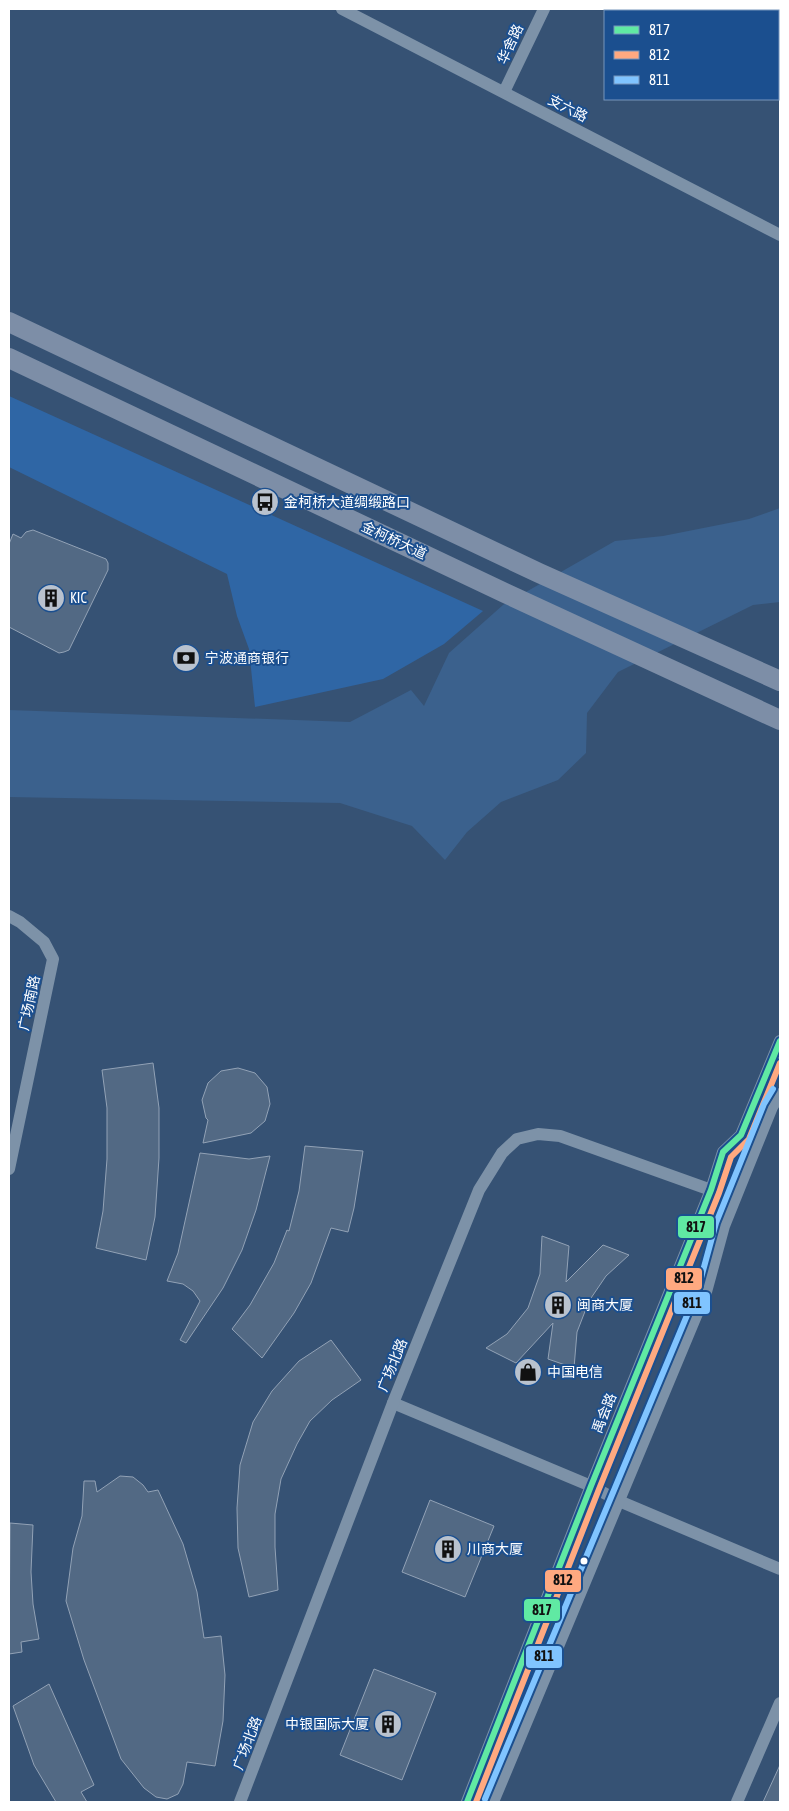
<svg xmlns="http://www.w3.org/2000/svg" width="789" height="1811" viewBox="0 0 789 1811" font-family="'Asap Condensed','Noto Sans SC',sans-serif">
  <rect width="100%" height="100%" fill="#365274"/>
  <!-- green -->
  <polygon fill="#2f66a5" points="9,396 483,611 444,644 383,679 255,707 249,649 237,616 227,574 9,467"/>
  <!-- water -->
  <polygon fill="#3b618d" points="780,508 780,602 753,605 618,672 587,713 586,753 558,780 501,802 467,832 445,860 412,826 340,803 9,797 9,710 350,722 411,690 424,706 449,653 503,605 615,541 663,536 749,519"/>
  <!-- building -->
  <g fill="#526984" stroke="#92a2b6">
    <polygon points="33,530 106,559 108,563 108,570 69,650 64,652 59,653 9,627 9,544 13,534 21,538 26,532"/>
    <polygon points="153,1063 159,1108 159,1158 155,1217 146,1260 96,1248 103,1211 107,1159 107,1108 102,1070"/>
    <polygon points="238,1068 255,1073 267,1087 270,1104 265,1121 251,1133 203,1143 208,1120 206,1118 202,1100 208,1083 221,1071"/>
    <polygon points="305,1146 363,1151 354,1208 348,1232 331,1228 311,1283 294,1313 262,1358 232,1329 250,1305 274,1263 287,1230 289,1231 299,1191"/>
    <polygon points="200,1153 249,1159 270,1156 256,1210 242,1250 223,1288 186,1343 180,1340 200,1301 193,1291 183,1284 167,1281 178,1253"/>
    <polygon points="542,1236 569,1246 566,1282 603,1245 629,1255 606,1276 589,1301 577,1332 574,1368 548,1359 553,1323 516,1363 486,1348 507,1334 528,1308 540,1274"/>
    <polygon points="331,1340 361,1380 332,1400 310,1421 297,1444 281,1479 275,1514 275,1547 278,1590 249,1597 238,1548 237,1508 240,1465 253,1422 272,1391 299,1361"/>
    <polygon points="120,1476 133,1477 143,1485 148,1492 158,1490 183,1544 197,1592 204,1638 221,1636 225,1675 223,1721 215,1766 187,1762 183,1784 178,1794 167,1799 156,1797 144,1788 121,1759 84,1660 66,1601 73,1548 82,1516 84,1481 95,1481 97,1492"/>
    <polygon points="430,1500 494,1526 465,1597 402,1572"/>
    <polygon points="10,1523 33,1525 31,1572 33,1604 39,1639 21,1642 22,1652 9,1654"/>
    <polygon points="374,1669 436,1693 402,1780 340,1755"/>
    <polygon points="49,1684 94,1785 81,1792 87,1802 56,1802 34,1765 13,1706"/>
    <polygon points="780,1765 780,1802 763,1802"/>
  </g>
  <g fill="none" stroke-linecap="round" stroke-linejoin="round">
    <!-- minor -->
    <g stroke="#7d92a8" stroke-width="12">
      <polyline points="342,9 780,235"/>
      <polyline points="504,92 544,9"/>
      <polyline points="9,916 20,922 44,942 53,959 9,1169"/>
      <polyline points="393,1403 591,1486 619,1501 780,1569"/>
      <polyline points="240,1802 393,1403 479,1190 502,1153 517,1139 538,1134 560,1136 711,1190"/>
      <polyline points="467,1802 591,1486 711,1190 723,1152 741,1135 780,1041"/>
      <polyline points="493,1802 706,1292 724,1226 772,1107 780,1094"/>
      <polyline points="737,1802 780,1703"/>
    </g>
    <!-- primary -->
    <g stroke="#7d8ea7" stroke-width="20">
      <polyline points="9,322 539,573 780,681"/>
      <polyline points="9,358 505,593 780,720"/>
    </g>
    <!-- bus-1 casing -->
    <g stroke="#1b4f8f" stroke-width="10">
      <polyline id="bus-1" points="467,1802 591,1486 711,1190 723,1152 741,1135 780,1041"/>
    </g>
    <!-- bus-2 casing -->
    <g stroke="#1b4f8f" stroke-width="10">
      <polyline id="bus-2" points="476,1802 599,1489 719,1193 731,1157 749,1139 780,1063"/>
    </g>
    <!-- bus-3 casing -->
    <g stroke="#1b4f8f" stroke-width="10">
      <polyline id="bus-3" points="485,1799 698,1289 716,1223 764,1104 773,1089"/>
    </g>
    <!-- bus-1 -->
    <use href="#bus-1" stroke="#60e9a3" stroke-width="6"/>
    <!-- bus-2 -->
    <use href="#bus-2" stroke="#ffa980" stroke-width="6"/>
    <!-- bus-3 -->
    <use href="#bus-3" stroke="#80c4ff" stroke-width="6"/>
  </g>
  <!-- icons -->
  <defs>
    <g id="bus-disc" transform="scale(1.4375)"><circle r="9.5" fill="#b9c2ce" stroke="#1b4f8f"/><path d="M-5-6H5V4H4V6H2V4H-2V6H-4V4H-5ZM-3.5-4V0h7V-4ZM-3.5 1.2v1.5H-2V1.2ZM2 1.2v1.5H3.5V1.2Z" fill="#111"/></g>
    <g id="building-disc" transform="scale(1.4375)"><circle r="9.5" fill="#b9c2ce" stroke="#1b4f8f"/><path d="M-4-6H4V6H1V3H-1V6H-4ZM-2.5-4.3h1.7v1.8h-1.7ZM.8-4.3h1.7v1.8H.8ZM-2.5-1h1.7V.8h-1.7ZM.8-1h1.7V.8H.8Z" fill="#111"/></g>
    <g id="bank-disc" transform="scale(1.4375)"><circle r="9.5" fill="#b9c2ce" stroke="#1b4f8f"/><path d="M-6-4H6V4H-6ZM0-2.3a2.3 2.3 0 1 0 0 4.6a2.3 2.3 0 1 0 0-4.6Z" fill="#111"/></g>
    <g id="shop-disc" transform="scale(1.4375)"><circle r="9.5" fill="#b9c2ce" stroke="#1b4f8f"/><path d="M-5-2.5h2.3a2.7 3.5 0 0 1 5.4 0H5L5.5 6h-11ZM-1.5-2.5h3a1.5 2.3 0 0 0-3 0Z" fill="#111"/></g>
  </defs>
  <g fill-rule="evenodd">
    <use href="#bus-disc" x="265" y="502"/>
    <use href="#building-disc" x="51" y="598"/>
    <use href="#bank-disc" x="186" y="658"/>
    <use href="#building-disc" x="558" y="1305"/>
    <use href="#shop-disc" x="528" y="1372"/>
    <use href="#building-disc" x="448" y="1549"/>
    <use href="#building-disc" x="388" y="1724"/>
  </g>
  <!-- markers -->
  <circle fill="#fff" stroke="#1b4f8f" stroke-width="2" cx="584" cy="1561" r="4.5"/>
  <g text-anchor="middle" stroke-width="4" stroke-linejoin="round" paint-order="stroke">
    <!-- street labels -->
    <g font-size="14" fill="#fff" stroke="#1b4f8f">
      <text transform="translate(510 44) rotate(-65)" y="5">华舍路</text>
      <text transform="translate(568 108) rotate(27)" y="5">支六路</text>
      <text transform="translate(394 540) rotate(25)" y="5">金柯桥大道</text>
      <text transform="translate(29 1003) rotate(-78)" y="5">广场南路</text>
      <text transform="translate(392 1365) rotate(-68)" y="5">广场北路</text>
      <text transform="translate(604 1413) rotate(-68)" y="5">禹会路</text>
      <text transform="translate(247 1743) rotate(-69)" y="5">广场北路</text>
    </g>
    <!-- poi labels -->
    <g font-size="14" fill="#fff" stroke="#1b4f8f" text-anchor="start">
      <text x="284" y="507">金柯桥大道绸缎路口</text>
      <text x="70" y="603">KIC</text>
      <text x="205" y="663">宁波通商银行</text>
      <text x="577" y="1310">闽商大厦</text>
      <text x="547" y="1377">中国电信</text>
      <text x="467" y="1554">川商大厦</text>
      <text x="369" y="1729" text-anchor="end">中银国际大厦</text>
    </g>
  </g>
  <g stroke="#1b4f8f" stroke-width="2">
    <rect x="677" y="1215" width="38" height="24" rx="5" fill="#60e9a3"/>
    <rect x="665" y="1267" width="38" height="24" rx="5" fill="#ffa980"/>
    <rect x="673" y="1291" width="38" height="24" rx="5" fill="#80c4ff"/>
    <rect x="544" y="1569" width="38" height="24" rx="5" fill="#ffa980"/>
    <rect x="523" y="1598" width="38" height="24" rx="5" fill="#60e9a3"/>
    <rect x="525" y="1645" width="38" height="24" rx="5" fill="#80c4ff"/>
  </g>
  <g font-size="14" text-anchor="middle" font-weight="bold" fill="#111">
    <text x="696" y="1232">817</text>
    <text x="684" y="1283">812</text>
    <text x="692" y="1308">811</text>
    <text x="563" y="1585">812</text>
    <text x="542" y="1615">817</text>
    <text x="544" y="1661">811</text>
  </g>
  <!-- border -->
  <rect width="789" height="1811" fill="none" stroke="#ffffff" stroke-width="20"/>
  <!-- legend -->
  <rect x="604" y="10" width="175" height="90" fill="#1b4f8f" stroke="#7695bc"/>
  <rect x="614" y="26" width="25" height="8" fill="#60e9a3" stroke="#7695bc"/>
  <text x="649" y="35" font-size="15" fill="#ffffff">817</text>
  <rect x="614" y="51" width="25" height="8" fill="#ffa980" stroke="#7695bc"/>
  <text x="649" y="60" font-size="15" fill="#ffffff">812</text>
  <rect x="614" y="76" width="25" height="8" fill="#80c4ff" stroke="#7695bc"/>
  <text x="649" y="85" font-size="15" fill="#ffffff">811</text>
</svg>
